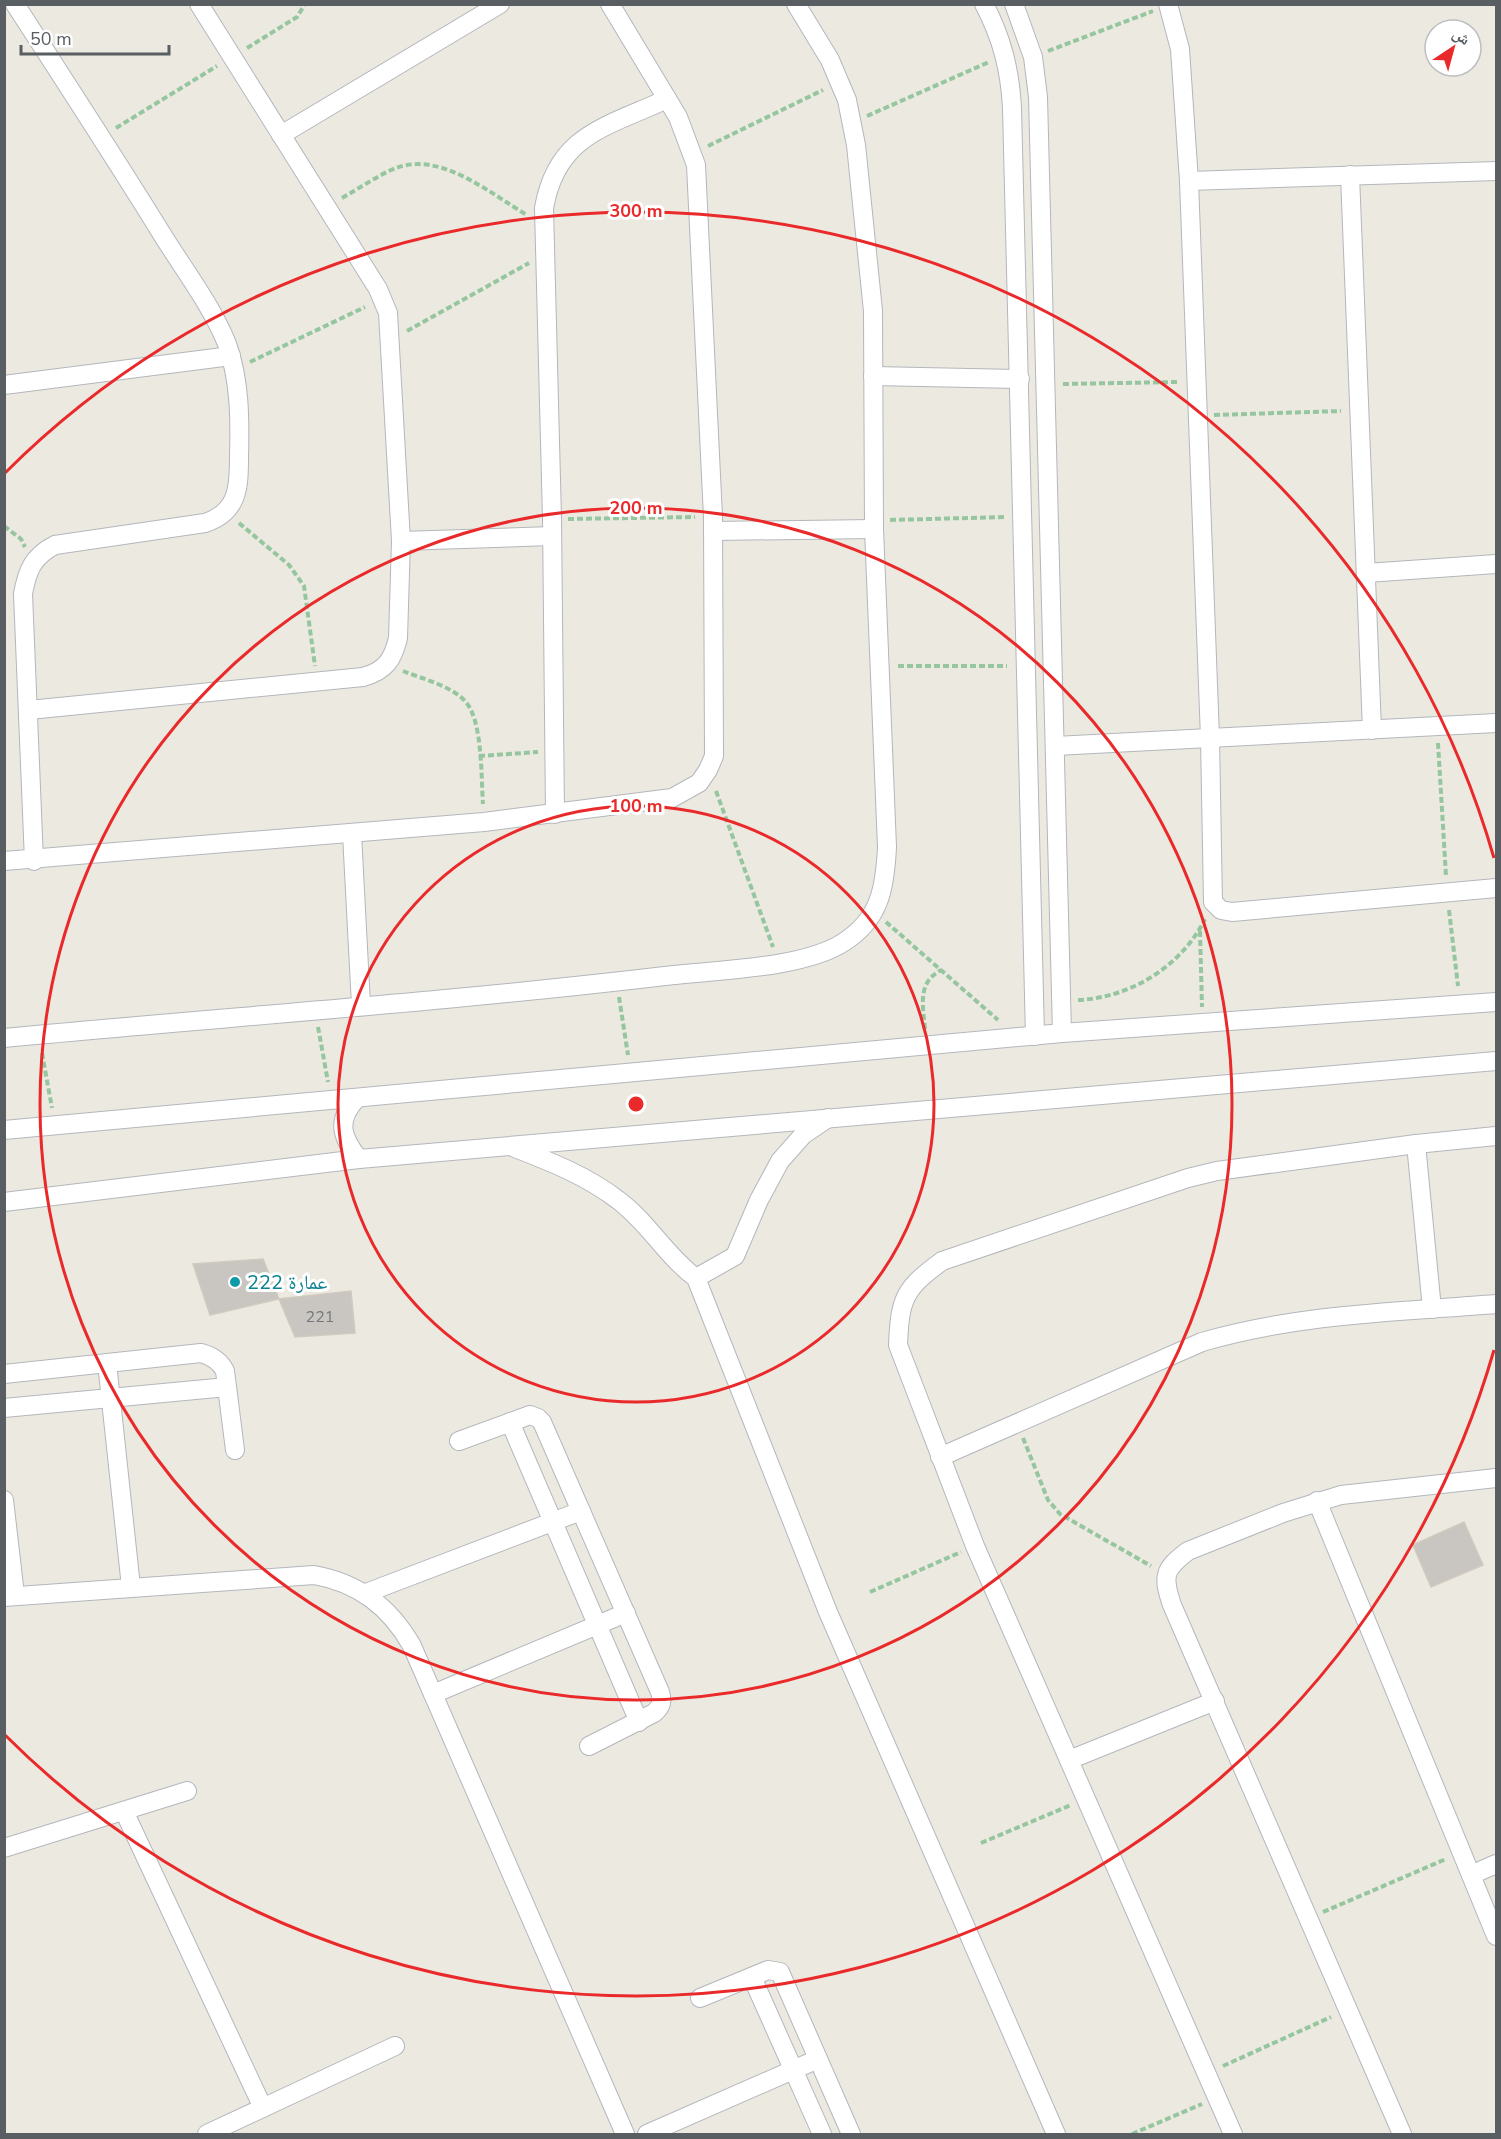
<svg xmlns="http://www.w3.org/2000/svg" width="1501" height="2139" viewBox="0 0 1501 2139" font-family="'Nunito Sans','Noto Naskh Arabic',sans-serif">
  <rect width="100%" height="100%" fill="#ece9e0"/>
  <!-- building -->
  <g fill="#c9c5c0" stroke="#d1cabf" stroke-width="1.5">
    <polygon points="263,1259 279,1299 210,1315 193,1264"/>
    <polygon points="351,1291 355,1333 295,1337 279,1299"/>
    <polygon points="1464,1522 1483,1565 1431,1587 1413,1545"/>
  </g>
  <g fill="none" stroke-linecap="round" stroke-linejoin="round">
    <!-- street casing -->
    <g stroke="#b3b7bc" stroke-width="20">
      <g id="street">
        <path d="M15 4C64 80 113 155 160 231 182 267 211 304 227 344 240 380 240 420 239 457 239 488 238 512 205 523L55 545C33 556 27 571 23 594L34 861"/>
        <path d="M984 4C1002 38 1010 70 1012 108L1035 1036"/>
        <polyline points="1014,4 1033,57 1038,97 1062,1033"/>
        <polyline points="1168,4 1180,49 1189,181 1210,738 1213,902 1221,910 1232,912 1496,888"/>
        <polyline points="281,135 500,4"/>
        <polyline points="1350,175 1372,730"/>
        <polyline points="1189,181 1496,171"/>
        <polyline points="873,376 1020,379"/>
        <polyline points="4,385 231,356"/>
        <polyline points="713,531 874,529"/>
        <polyline points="401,541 552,536"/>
        <polyline points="1366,573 1496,564"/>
        <path d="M29 710 363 677C385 671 393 660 398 638L401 541 388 313 378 289 199 4"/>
        <polyline points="1055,746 1496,723"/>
        <path d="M555 814 552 519 544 208C557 134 607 127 667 99"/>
        <polyline points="352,834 361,1005"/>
        <polyline points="4,861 484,822 672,798 699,783 708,770 714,756 713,517 696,165 678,117 610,4"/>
        <path d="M4 1038C225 1017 446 1002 665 976 714 970 803 969 844 942 880 919 885 888 887 847L874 529 873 311 856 145 847 100 830 60 796 4"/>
        <path d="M357 1098C336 1120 341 1137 359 1159"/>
        <polyline points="4,1130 1062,1033 1496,1002"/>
        <polyline points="1416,1144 1432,1309"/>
        <path d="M515 1148C551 1162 587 1176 618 1200 648 1222 666 1256 696 1278L828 1612 1056 2134"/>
        <polyline points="4,1202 359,1159 1496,1061"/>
        <polyline points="696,1278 735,1256 759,1200 780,1161 803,1135 828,1118"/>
        <polyline points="107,1363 131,1587"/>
        <path d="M4 1374 201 1353C212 1356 220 1361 225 1371L235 1450"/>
        <polyline points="4,1408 227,1387"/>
        <polyline points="510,1422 639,1722"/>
        <path d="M459 1441 530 1415 538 1418 542 1422 660 1692C663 1702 661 1707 654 1713L589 1746"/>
        <path d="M940 1457 1202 1342C1297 1314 1398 1312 1496 1304"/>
        <polyline points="4,1500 15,1595"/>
        <polyline points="1317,1501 1496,1936"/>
        <polyline points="366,1593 581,1511"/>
        <path d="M4 1597 314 1575C359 1583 390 1607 412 1646L625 2134"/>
        <polyline points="433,1694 626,1613"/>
        <polyline points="1069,1760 1215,1701"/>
        <polyline points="124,1811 263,2108"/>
        <polyline points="4,1848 187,1791"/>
        <polyline points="1471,1875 1496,1864"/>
        <polyline points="752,1977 822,2134"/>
        <polyline points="700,1998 768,1970 780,1972 851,2134"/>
        <polyline points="207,2134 395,2046"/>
        <polyline points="647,2134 818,2059"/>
        <path d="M1233 2134 975 1546 898 1345C900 1298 904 1289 942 1261L1188 1178 1217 1171 1416 1144 1496 1136"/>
        <path d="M1402 2134 1172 1605C1162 1576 1164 1569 1188 1551L1283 1513 1341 1495 1496 1478"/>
      </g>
    </g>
    <!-- path -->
    <g stroke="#95c69f" stroke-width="4" stroke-dasharray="6 3" stroke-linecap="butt">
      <polyline points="247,48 297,17 305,4"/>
      <polyline points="1048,51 1153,11"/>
      <polyline points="867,116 989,62"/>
      <polyline points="116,128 217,66"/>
      <polyline points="708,146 823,90"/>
      <path d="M342 198C358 189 374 178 391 170 438 148 489 193 527 215"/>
      <polyline points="407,331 529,263"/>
      <polyline points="250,362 365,307"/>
      <polyline points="1063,384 1178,382"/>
      <polyline points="1214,415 1341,411"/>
      <polyline points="568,519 695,517"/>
      <polyline points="890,520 1006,517"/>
      <polyline points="239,523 289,565 304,586 315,666"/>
      <polyline points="4,526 21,539 25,547"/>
      <polyline points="898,666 1007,666"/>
      <path d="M403 671C422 679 450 685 465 701 483 720 481 778 483 804"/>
      <polyline points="1438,743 1446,876"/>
      <polyline points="479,756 538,752"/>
      <polyline points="716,791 773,947"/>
      <polyline points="1449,910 1458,986"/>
      <polyline points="886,922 998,1020"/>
      <polyline points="1200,931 1202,1007"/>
      <polyline points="619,997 628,1055"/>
      <path d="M1078 1000C1130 998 1182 966 1205 919"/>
      <polyline points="318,1027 328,1082"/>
      <path d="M925 1029C923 1005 917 983 941 970"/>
      <polyline points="42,1053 52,1108"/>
      <polyline points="1023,1438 1048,1500 1060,1514 1151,1566"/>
      <polyline points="870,1592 961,1552"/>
      <polyline points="981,1843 1071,1805"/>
      <polyline points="1323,1912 1446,1859"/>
      <polyline points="1223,2066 1331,2017"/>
      <polyline points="1132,2134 1202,2104"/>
    </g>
    <!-- street -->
    <use href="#street" stroke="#fff" stroke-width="18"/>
  </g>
  <!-- distance rings -->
  <g fill="none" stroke="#ea292a" stroke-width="3">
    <circle cx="636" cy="1104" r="298"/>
    <circle cx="636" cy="1104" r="596"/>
    <path d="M1494 1350A893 893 0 0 1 5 1735M5 473A893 893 0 0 1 1494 858"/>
  </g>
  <!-- markers -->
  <circle fill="#0f9aa8" stroke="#fff" stroke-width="2" cx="235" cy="1282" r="6"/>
  <g text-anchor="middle" stroke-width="6" stroke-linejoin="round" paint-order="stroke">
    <!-- number labels -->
    <g font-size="16" fill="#75787a">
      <text x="320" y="1322">221</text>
    </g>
    <!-- culture labels -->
    <g font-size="20" fill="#0d838f" stroke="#fff" text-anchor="start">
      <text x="247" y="1289">عمارة 222</text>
    </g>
  </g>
  <circle cx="636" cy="1104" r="9" fill="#ea292a" stroke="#fff" stroke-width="3"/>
  <g font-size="18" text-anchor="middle" font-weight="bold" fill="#ea292a" stroke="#fff" stroke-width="6" stroke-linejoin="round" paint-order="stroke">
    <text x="636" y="217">300 m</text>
    <text x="636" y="514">200 m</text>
    <text x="636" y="812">100 m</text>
  </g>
  <!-- border -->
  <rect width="1501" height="2139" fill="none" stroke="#595e62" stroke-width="12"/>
  <!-- north arrow -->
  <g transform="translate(1453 48) rotate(36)"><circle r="28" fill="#ffffff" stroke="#bdbfc0" stroke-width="1.5"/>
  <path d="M0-4.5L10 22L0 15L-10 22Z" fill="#ea292a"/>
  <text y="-9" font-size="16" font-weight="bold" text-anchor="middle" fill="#595e62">ش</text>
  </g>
  <!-- scale -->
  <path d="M21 45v9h148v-9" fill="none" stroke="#595e62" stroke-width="3"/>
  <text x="30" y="45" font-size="18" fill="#595e62" stroke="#ffffff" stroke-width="4.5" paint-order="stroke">50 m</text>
</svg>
